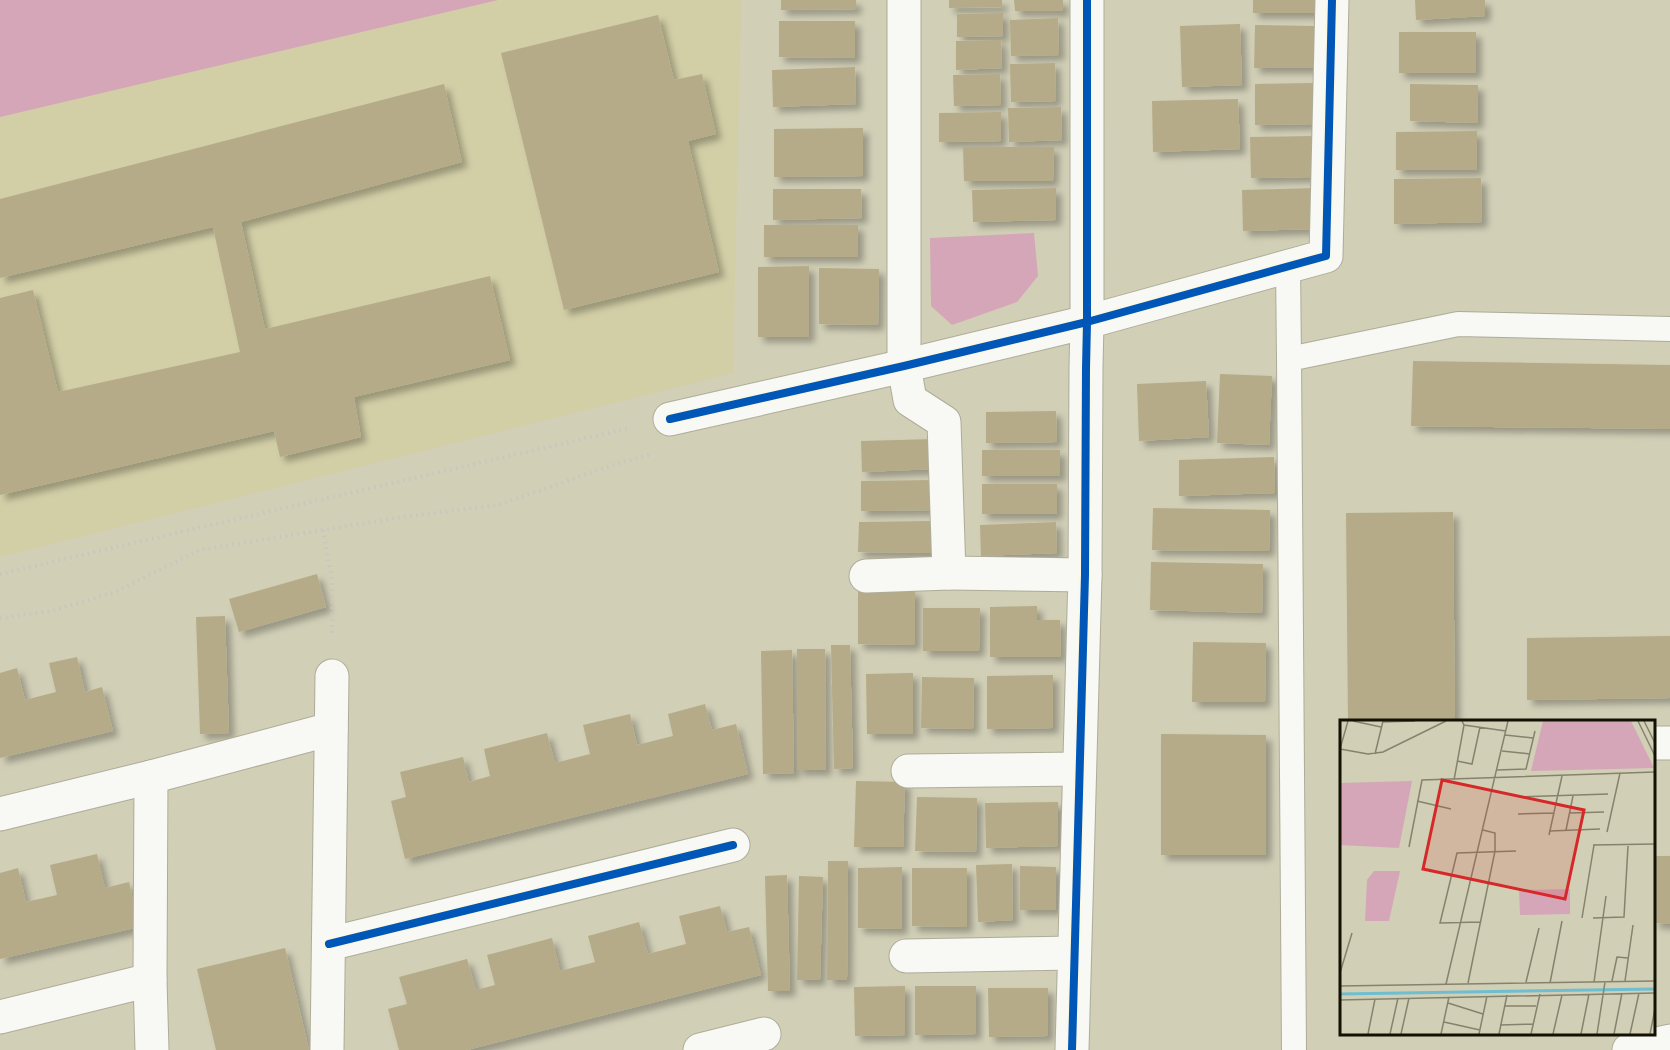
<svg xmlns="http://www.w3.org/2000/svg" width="1670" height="1050" viewBox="0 0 1670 1050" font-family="Cabin,sans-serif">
  <defs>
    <filter id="shadow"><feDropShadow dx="5.5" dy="5.5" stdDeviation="3" flood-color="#0004"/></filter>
  </defs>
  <rect width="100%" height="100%" fill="#d1cfb6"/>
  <!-- built -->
  <polygon fill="#d2cea6" points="0,0 741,0 733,373 0,557"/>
  <!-- green -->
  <g fill="#d5a6b7">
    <polygon points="0,0 498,0 0,117"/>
    <polygon points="1034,233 1038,276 1017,302 952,325 931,306 930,238"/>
  </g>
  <!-- building -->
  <g fill="#b6ab88" filter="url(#shadow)">
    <polygon points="781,0 856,0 856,9 781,10"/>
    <polygon points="949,0 1002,0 1002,7 949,8"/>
    <polygon points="1014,0 1063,0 1063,11 1015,11"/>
    <rect x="1253" y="0" width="64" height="13"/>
    <polygon points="1415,0 1485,0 1485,16 1416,20"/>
    <polygon points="1003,13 1003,36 957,37 957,14"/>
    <polygon points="658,15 674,80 702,74 716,134 688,141 719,272 564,310 501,53"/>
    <polygon points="1058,18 1059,55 1011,56 1010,20"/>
    <polygon points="779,21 855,21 855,58 779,57"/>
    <polygon points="1240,24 1242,85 1182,87 1180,26"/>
    <polygon points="1255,25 1316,26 1316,68 1254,68"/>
    <rect x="1399" y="32" width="77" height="41"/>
    <polygon points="1001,40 1002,68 956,70 956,41"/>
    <polygon points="1055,63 1056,101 1011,102 1010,64"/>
    <polygon points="855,67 856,104 773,107 772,70"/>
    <polygon points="1000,74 1001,105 954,106 953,75"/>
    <polygon points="1313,83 1313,124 1255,125 1255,84"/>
    <polygon points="444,84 462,162 241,222 265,329 490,276 510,360 354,397 361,437 280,457 274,431 0,495 0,298 33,290 58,392 240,352 213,227 0,278 0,199"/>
    <polygon points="1410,84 1478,85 1478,123 1410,121"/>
    <polygon points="1238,99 1240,149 1153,152 1152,101"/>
    <polygon points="1061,107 1062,140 1009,142 1008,108"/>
    <polygon points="1001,112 1001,141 939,142 939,113"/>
    <polygon points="863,128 863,176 774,177 774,129"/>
    <polygon points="1477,131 1477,170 1396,170 1396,132"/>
    <polygon points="1312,136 1313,177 1251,178 1250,137"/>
    <polygon points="963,147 1054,147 1053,181 964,181"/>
    <polygon points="1481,178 1482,222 1394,224 1394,179"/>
    <polygon points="1056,188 1056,220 973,222 972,190"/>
    <polygon points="1314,188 1315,229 1243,231 1242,190"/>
    <polygon points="773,189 861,189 862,218 773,220"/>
    <rect x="764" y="225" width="94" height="32"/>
    <polygon points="809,266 809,337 758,337 758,267"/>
    <polygon points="819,268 879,269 878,325 819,324"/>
    <polygon points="1413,361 1670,365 1670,429 1411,426"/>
    <polygon points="1220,374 1272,376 1269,445 1217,443"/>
    <polygon points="1206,381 1209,437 1139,441 1137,384"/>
    <polygon points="1056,411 1057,442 986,443 986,412"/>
    <polygon points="935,439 936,469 862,472 861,441"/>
    <rect x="982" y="450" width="78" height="26"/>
    <polygon points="1274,457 1275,493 1179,496 1179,460"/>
    <polygon points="933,480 933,510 861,511 861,481"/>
    <rect x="982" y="484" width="75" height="30"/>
    <polygon points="1153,508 1270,510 1269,551 1152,550"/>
    <polygon points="1453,512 1455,722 1348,722 1346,513"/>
    <polygon points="931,521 931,553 858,552 859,522"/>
    <polygon points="1056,522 1057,553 981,556 980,525"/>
    <polygon points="1151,562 1263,564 1262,613 1150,610"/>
    <polygon points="317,574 326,607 239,632 229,599"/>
    <polygon points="858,589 915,590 915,645 858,644"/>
    <polygon points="1037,606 1037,620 1060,620 1061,657 990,657 990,607"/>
    <polygon points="923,608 980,608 979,651 923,651"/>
    <polygon points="225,616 229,733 200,734 196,617"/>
    <polygon points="1670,636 1670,698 1527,700 1527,638"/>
    <polygon points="1193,642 1266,643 1265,702 1192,702"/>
    <polygon points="831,645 850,645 853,768 834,769"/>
    <polygon points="797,649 825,649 826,770 797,770"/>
    <polygon points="792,650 794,773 763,774 761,651"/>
    <polygon points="77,657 85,692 102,687 113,731 0,758 0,673 17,668 25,700 56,692 49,663"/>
    <polygon points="913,673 913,734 867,734 866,674"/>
    <polygon points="1053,675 1053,728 987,729 987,676"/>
    <polygon points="922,677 974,678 973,729 921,728"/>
    <polygon points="705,704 712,730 736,724 748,774 405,859 391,801 406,797 400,772 463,757 469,782 490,776 484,749 547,733 555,763 590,754 583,725 630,714 637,745 673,736 668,714"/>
    <polygon points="1161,734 1266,735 1266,855 1161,855"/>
    <polygon points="856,781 905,782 903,847 854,847"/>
    <polygon points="917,797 977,798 976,852 915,851"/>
    <polygon points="1058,802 1058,846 986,848 985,803"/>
    <polygon points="97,854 105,888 129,882 139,927 0,959 0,873 18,868 26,902 57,895 50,865"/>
    <polygon points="1654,856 1670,856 1670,924 1654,923"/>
    <polygon points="828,861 848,861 847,980 827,980"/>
    <polygon points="1012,864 1013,920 978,922 976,865"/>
    <polygon points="1020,866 1056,867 1056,910 1020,910"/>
    <polygon points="902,867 902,929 858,928 858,868"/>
    <polygon points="912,868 967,868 967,927 912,926"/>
    <polygon points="787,875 790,991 768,991 765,876"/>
    <polygon points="799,876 823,877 820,980 797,980"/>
    <polygon points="720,906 727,932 749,927 761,975 467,1050 399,1050 388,1009 407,1004 399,977 467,959 476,990 495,985 487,955 552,938 560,971 595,962 588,936 639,922 648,954 686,944 679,916"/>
    <polygon points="285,948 309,1050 216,1050 197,969"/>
    <polygon points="905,986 905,1035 855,1036 854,987"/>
    <polygon points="915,986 976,986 976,1034 915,1035"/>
    <polygon points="988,988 1048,988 1048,1036 989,1037"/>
  </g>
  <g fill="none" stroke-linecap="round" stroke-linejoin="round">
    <!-- service casing -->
    <g stroke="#aeac99" stroke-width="26">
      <g id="service">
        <polyline points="1288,266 1289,359"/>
        <polyline points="1294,1050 1289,359 1458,324 1670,329"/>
      </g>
    </g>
    <!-- minor casing -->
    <g stroke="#aeac99" stroke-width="35">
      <g id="minor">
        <polyline points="904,0 904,366 910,400 944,422 949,573 1085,575"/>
        <polyline points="670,419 904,366 1087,322 1326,256 1332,0"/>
        <polyline points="866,576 949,573"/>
        <polyline points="1654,743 1670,743"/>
        <polyline points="908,771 1079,769"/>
        <polyline points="151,777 150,980 152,1050"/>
        <polyline points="0,814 151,777 331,729"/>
        <polyline points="329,944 733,845"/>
        <polyline points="906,956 1074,953"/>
        <polyline points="0,1017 150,980"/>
        <polyline points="327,1050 332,676"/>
        <polyline points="700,1050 764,1034"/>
        <polyline points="1629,1050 1670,1041"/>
      </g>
    </g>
    <!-- tertiary casing -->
    <g stroke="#aeac99" stroke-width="35">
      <polyline id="tertiary" points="1072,1050 1085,575 1086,368 1087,322 1087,0"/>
    </g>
    <!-- path -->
    <g stroke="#c7c6bf" stroke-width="4" stroke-dasharray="1.5 4.5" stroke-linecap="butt">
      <polyline points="323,530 332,580 332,637"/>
      <polyline points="0,574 630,428"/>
      <polyline points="0,618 52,611 115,592 199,550 403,517 498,505 616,464 649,455"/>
    </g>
    <!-- service -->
    <use href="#service" stroke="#f8f8f4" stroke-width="24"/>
    <!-- minor -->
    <use href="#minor" stroke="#f8f8f4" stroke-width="33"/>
    <!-- tertiary -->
    <use href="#tertiary" stroke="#f8f8f4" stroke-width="33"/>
    <!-- cycleway casing -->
    <g stroke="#faf8e1" stroke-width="11">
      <g id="cycleway">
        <polyline points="670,419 904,366 1087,322 1326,256 1332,0"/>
        <polyline points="329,944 733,845"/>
        <polyline points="1072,1050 1085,575 1086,368 1087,322 1087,0"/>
      </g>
    </g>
    <!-- cycleway -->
    <use href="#cycleway" stroke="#0057b8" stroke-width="8"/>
  </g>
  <!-- overview -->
  <g transform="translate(1340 720)">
    <rect width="315" height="315" fill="#d1cfb6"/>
    <path d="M203 1H291L314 48 191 51ZM72 61 59 128 0 125V63ZM34 151H60L49 201H25L27 160ZM230 169V194L180 195 179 170Z" fill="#d5a6b7"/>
    <path fill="none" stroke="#6ebed0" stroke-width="3" d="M0 274 315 269"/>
    <path fill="none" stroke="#85836e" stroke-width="1.5" d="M13 1 41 7M122 1 124 5 166 11M298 1 315 36M304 1 315 23M42 2 75 1M165 15 193 18M0 29 8 1M0 29 28 34 43 32 106 1M162 31 190 34M35 34 43 1M117 41 132 44 140 7M157 50 186 49 195 11M114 60 124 5M179 77 268 74M77 81 111 89M230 93 264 92M178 94 214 93M226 110 233 76M210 111 260 109M267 112 280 53M209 115 222 56M253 125 315 124M69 127 82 60 315 52M242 198 254 125M253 198 284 197 288 126M140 202 100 203 117 133 176 131M0 253 12 213M272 261 277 237 288 238M285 261 293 205M186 262 199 208M254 262 266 176M128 263 155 131V113L143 110M210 263 222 201M106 264 168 1M0 266 315 261M0 280 315 273M108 283 143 294M164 286H196M104 302 140 310M160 305 193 304M28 314 35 279M50 314 58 278M61 314 69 278M101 314 109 277M139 314 147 276M159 314 167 275M191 314 200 274M213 314 222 275M241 314 249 274M257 314 265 262M274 314 282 273M290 314 299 273M310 314 315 289"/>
    <path fill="#d62828" fill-opacity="0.15" stroke="#d62828" stroke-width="3" d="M102 60 244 90 225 179 83 149Z"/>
    <rect width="315" height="315" fill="none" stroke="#131102" stroke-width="3"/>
  </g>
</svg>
